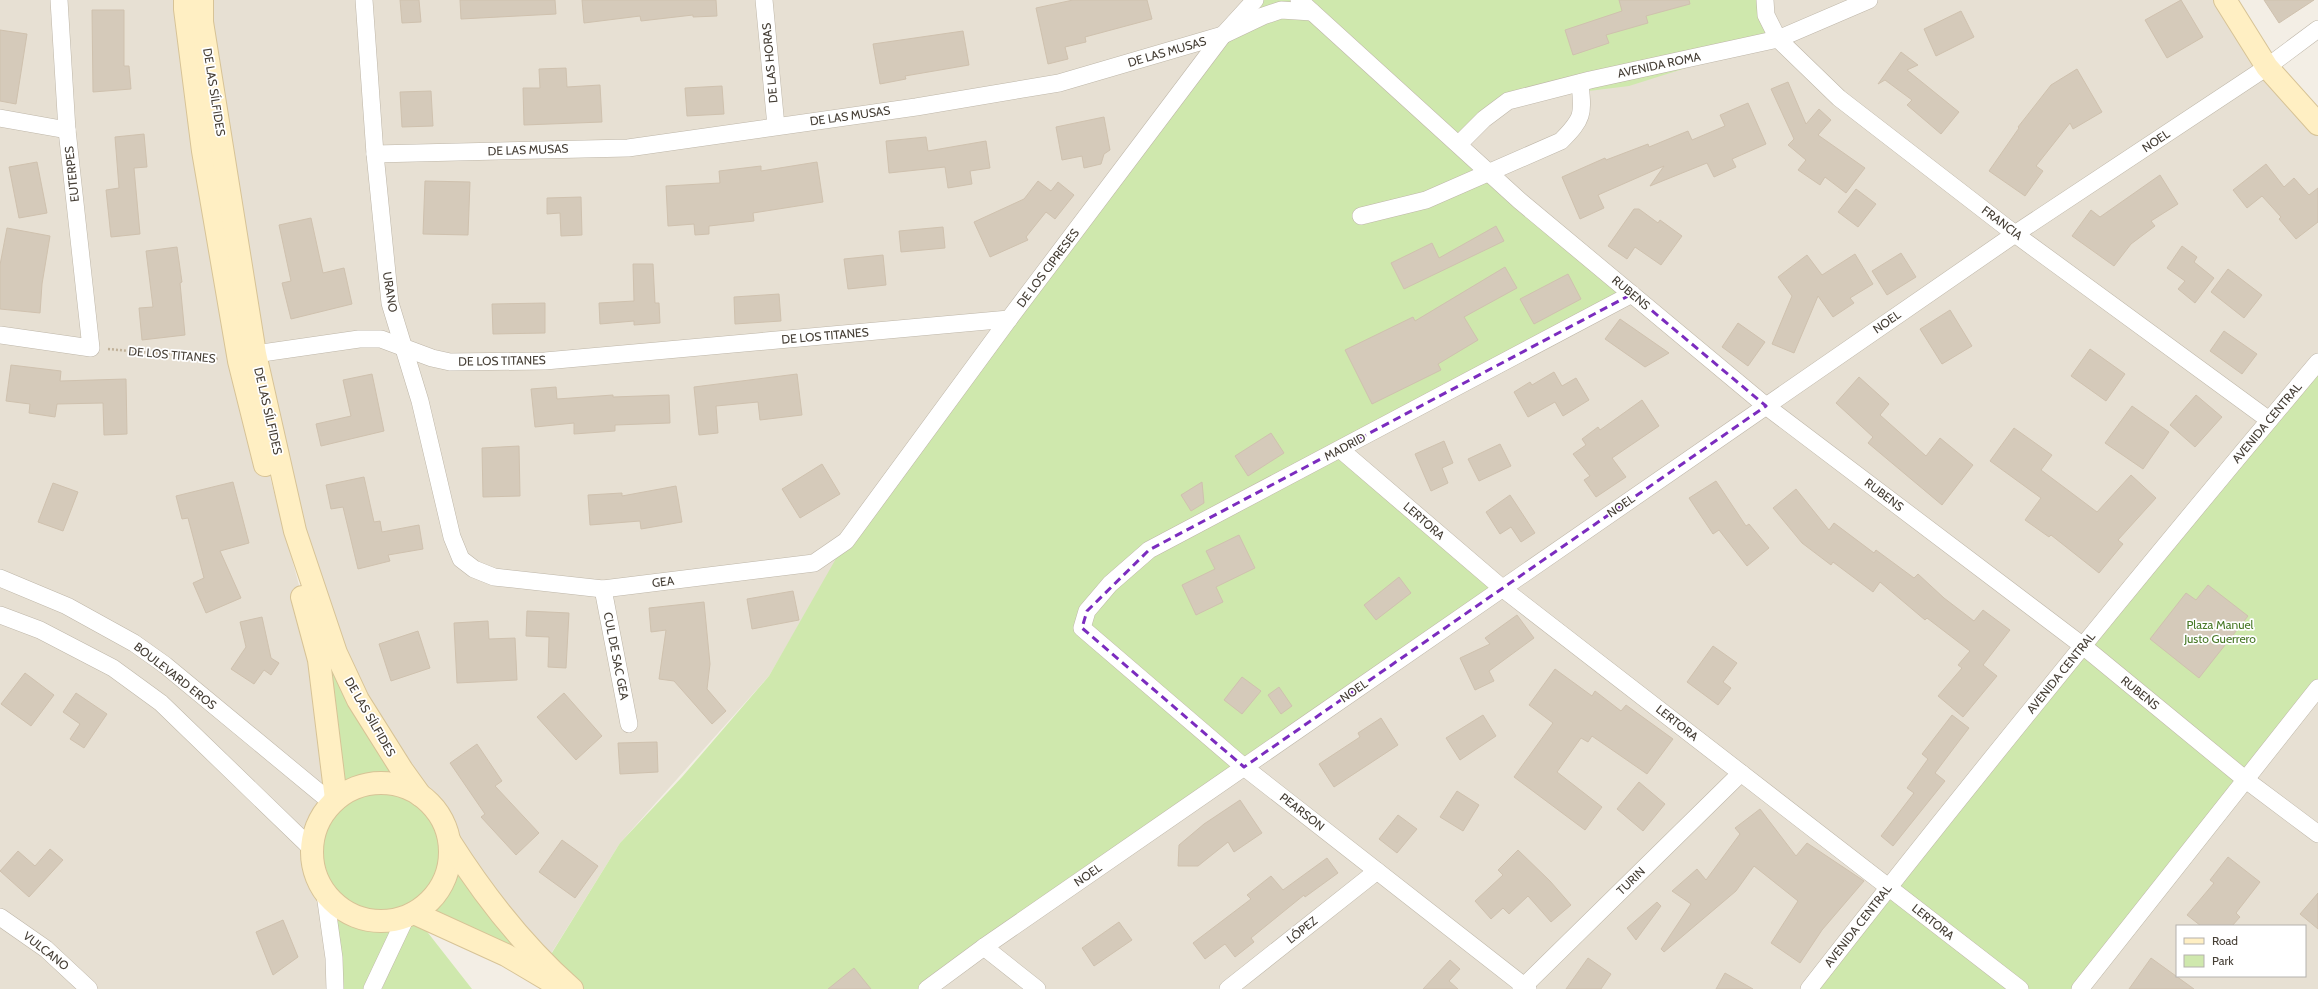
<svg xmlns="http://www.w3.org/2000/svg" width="2318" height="989" viewBox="0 0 2318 989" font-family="Cabin,sans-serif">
  <rect width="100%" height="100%" fill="#f3eee5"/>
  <!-- residential -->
  <g fill="#e7e0d3" fill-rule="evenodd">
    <polygon points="0,0 185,0 239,361 319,660 336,799 325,894 335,989 0,989"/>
    <polygon points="202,0 1253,0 829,573 769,676 620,843 544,965 480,889 358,700 295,531"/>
    <polygon points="1765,0 2229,0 2318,121 2318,361 1811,989 932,989 1341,450 1459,144 1484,119"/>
    <path d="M2318 688V989H2080ZM2177 926H2305V976H2177Z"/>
  </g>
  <!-- green -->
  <g fill="#cfe8ad">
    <path d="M1253 0H1765L1778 39 1629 86 1508 101 1459 144 1632 294 1341 450 1502 588 932 989H572L414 915 472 989H382L413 914 372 989H335L325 894C298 858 315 812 353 793L336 799 305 606 402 770 378 783 415 796 430 809 450 842 545 964 620 843 682 777 769 676 846 541Z"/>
    <polygon points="2318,360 2318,688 2081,989 1810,989"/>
  </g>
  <!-- building -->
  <g fill="#d5caba" stroke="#cfc1ae">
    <polygon points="400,0 419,0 421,22 402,23"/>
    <polygon points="460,0 555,0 556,14 461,19"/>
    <polygon points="582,0 716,0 717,16 693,17 693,15 641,21 640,16 584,23"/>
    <polygon points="1073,0 1147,0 1152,19 1085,37 1086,42 1065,47 1068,59 1048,64 1036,8"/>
    <polygon points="1619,0 1689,0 1690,4 1646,16 1648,23 1606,35 1609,43 1573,55 1565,30 1622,11"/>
    <polygon points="2181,0 2203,37 2167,58 2145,20"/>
    <polygon points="2264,0 2314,0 2279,23"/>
    <polygon points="92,10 124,10 124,66 129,66 131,89 93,92"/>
    <polygon points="1961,11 1974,37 1936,56 1924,29"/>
    <polygon points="0,30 27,34 16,104 0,101"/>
    <polygon points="963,31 969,65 905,76 906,79 880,84 873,44"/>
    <polygon points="1901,52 1918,65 1907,70 1959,112 1941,134 1907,105 1912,100 1885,80 1878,84"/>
    <polygon points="566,68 567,87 600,85 602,122 524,125 523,88 540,88 539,69"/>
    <polygon points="2077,69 2102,112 2073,129 2070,123 2036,166 2043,171 2025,196 1989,171 2019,128 2018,127 2051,85"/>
    <polygon points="1788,82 1806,124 1819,109 1831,120 1818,135 1865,168 1846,193 1825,177 1820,185 1798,170 1806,160 1788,145 1794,139 1771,89"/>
    <polygon points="722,86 724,114 687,116 685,88"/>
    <polygon points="431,91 433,126 402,127 400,92"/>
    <polygon points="1748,103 1766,144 1732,159 1736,167 1714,177 1707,163 1650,186 1664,166 1598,195 1604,208 1580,219 1562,177 1605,158 1606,160 1648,144 1649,147 1688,131 1692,140 1725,126 1720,115"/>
    <polygon points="1104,117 1110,150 1104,154 1101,164 1084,168 1082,156 1062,160 1056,127"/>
    <polygon points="144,134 147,167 134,168 140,234 111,237 106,190 119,188 115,137"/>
    <polygon points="926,137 928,151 986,141 990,168 970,171 972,184 948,188 945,167 889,173 886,141"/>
    <polygon points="37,162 47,213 19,218 9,167"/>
    <polygon points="817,162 823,202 753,213 754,221 709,226 709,234 695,235 694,224 668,226 666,186 720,183 719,171 761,166 761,171"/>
    <polygon points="2266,164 2284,187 2294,178 2309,195 2318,188 2318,222 2296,239 2279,219 2281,217 2262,196 2247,208 2233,190"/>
    <polygon points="2160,175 2178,204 2151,221 2155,226 2131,244 2114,266 2072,236 2091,210 2100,217"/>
    <polygon points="425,181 470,182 468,235 423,234"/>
    <polygon points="1038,181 1051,191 1058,182 1074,195 1055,219 1046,212 1026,237 1028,240 990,257 974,222 1024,199"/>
    <polygon points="1856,189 1876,204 1858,227 1838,212"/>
    <polygon points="581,197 582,235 561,236 560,213 547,214 547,198"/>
    <polygon points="1634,209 1639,209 1658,223 1660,220 1682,236 1661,265 1635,247 1627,259 1608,246"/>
    <polygon points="311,218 323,273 344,268 352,304 291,319 282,283 291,281 279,225"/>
    <polygon points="1496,226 1504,241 1404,289 1391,263 1432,243 1439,258"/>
    <polygon points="943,227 945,248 901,252 899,231"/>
    <polygon points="7,228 50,236 42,284 40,313 0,309 0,265"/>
    <polygon points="2182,246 2197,257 2194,262 2214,278 2195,303 2178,289 2185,281 2167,268"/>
    <polygon points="177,247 182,282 180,283 185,335 142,340 139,308 153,307 146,251"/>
    <polygon points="1901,253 1916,277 1887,295 1872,271"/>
    <polygon points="1855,254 1873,284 1850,298 1854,303 1833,317 1818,296 1794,353 1772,344 1792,296 1778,277 1807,255 1822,275"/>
    <polygon points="883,255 886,285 848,289 844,259"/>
    <polygon points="633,264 653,264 655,303 659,303 660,323 634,325 634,321 600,324 599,303 634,301"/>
    <polygon points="1505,267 1517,288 1464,317 1478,340 1438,364 1441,370 1372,404 1345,350 1413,317 1415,321"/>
    <polygon points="2228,269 2262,295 2244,318 2211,292"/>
    <polygon points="1568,274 1581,299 1534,324 1520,299"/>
    <polygon points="779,294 781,321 735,324 734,297"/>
    <polygon points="545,303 545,333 493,334 492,304"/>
    <polygon points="1950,310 1972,346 1942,364 1920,329"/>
    <polygon points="1620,319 1669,353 1645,367 1605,339"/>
    <polygon points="1738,323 1765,342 1748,366 1722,347"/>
    <polygon points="2224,331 2257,354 2242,374 2210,351"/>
    <polygon points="2090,349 2125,374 2106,401 2071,376"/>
    <polygon points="11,365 61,371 60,381 126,379 127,434 104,435 103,403 57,404 55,417 29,413 30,404 6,401"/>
    <polygon points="1554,372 1562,386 1576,378 1589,400 1563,416 1555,402 1528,417 1514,392 1530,382 1532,385"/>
    <polygon points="372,374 384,431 321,446 316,424 351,416 343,380"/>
    <polygon points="797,374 802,415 760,420 758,402 716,406 718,433 699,435 694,387"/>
    <polygon points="1859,377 1889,404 1880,415 1926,456 1940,438 1973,465 1942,505 1868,443 1873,437 1836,403"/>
    <polygon points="556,387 557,399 613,395 613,397 669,395 670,423 615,425 615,431 574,434 574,423 535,427 531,389"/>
    <polygon points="2196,395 2222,417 2195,447 2170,425"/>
    <polygon points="1642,400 1659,426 1612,458 1626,477 1596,497 1584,480 1590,476 1573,454 1586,445 1582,439 1598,427 1600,430"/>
    <polygon points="2132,406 2169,432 2143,469 2105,443"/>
    <polygon points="2014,428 2052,455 2041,470 2097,512 2131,475 2156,498 2118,540 2123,544 2099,573 2051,535 2049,537 2025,520 2041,498 1990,461"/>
    <polygon points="1271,433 1284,453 1248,476 1235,456"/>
    <polygon points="1444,441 1453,463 1442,468 1448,483 1431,491 1415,454"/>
    <polygon points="1500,444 1511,466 1479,481 1468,459"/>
    <polygon points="519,446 520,496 483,497 482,448"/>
    <polygon points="822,464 840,494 800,518 782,489"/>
    <polygon points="364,477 374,522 380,521 382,532 419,525 423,549 388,555 390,561 358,569 343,507 331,509 326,485"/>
    <polygon points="1716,481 1746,526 1749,524 1769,548 1747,566 1719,530 1713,534 1689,498"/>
    <polygon points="233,482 249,543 220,551 241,598 206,613 193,583 204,578 188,518 182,519 176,496"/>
    <polygon points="1202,482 1204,503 1191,511 1181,495"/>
    <polygon points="53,483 78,492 63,531 38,522"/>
    <polygon points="676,486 682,522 641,529 640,521 590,525 588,495 622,493 622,496"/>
    <polygon points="1796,489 1829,530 1834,523 1874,553 1876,550 1914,578 1918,574 1944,598 1974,621 1983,610 2010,630 1983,665 1997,676 1963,717 1938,696 1962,668 1958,665 1970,651 1927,618 1925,620 1880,582 1873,592 1833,562 1831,565 1802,543 1773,508"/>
    <polygon points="1510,495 1535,533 1521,542 1511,527 1500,534 1486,512"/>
    <polygon points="1239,535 1255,568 1216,587 1223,602 1196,615 1182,585 1215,569 1206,551"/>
    <polygon points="1399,577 1411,593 1376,620 1364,605"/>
    <polygon points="2208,585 2248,616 2199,678 2150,639 2186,593 2196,600"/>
    <polygon points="793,591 799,620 752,629 747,599"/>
    <polygon points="704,602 710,664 707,689 726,711 712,724 674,681 659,679 666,630 651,632 649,608"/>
    <polygon points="527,611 569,613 566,668 548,667 549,637 526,636"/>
    <polygon points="1517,615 1534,638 1489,671 1494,681 1475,690 1460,658 1490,644 1485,638"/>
    <polygon points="262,617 271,658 279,663 271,675 264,670 254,684 231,669 246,647 240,622"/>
    <polygon points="488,621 489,639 515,638 517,680 457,683 454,623"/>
    <polygon points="418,631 430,668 391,681 379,644"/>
    <polygon points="1713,646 1737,663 1723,682 1731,688 1718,705 1687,682"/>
    <polygon points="1555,669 1592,696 1595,691 1621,711 1626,705 1673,739 1647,774 1592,736 1588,742 1581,738 1557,772 1602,807 1585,830 1514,777 1553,723 1529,705"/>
    <polygon points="25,673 54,695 31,726 1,704"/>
    <polygon points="1242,677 1261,691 1242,714 1224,700"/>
    <polygon points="1279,687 1292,706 1281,714 1268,695"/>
    <polygon points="76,693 107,714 84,748 70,739 80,724 63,712"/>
    <polygon points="564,693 602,736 576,760 537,717"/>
    <polygon points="1483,715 1496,736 1460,760 1446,738"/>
    <polygon points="1952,715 1969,728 1935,773 1945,781 1893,846 1881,836 1914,793 1907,788 1928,759 1922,754"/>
    <polygon points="1381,718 1398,745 1334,787 1319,764 1360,737 1358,733"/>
    <polygon points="657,742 658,772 620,774 618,743"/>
    <polygon points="477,744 502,781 495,786 539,833 516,855 481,817 485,814 450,763"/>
    <polygon points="1639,782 1665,804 1643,831 1617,809"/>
    <polygon points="1457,791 1479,805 1463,831 1440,817"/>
    <polygon points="1240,800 1262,833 1234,852 1228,842 1198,866 1178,866 1179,845 1204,824"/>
    <polygon points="1760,809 1796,856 1807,843 1864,881 1822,930 1800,963 1771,943 1798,901 1754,866 1736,891 1664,952 1661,949 1691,904 1672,891 1697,869 1706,880 1740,834 1735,828"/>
    <polygon points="1398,815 1417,829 1397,853 1379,839"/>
    <polygon points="562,840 598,866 575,898 539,872"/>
    <polygon points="50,849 63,860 29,897 0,871 18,851 35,866"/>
    <polygon points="1518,850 1550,881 1571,905 1551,922 1528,896 1509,914 1503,908 1491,919 1475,901 1503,875 1498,870"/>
    <polygon points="2228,857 2260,882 2236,913 2240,917 2232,926 2201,926 2187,915 2214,883 2210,880"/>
    <polygon points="1327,858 1338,873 1305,897 1304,895 1251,938 1254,942 1235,957 1225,944 1205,959 1193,943 1251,899 1247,895 1271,876 1283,890"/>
    <polygon points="2318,893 2318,929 2300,914"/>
    <polygon points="1657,902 1661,906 1636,940 1627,928"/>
    <polygon points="283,920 298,957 273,975 256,932"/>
    <polygon points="1119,922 1132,940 1094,966 1082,948"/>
    <polygon points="1588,958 1611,974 1601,989 1566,989"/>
    <polygon points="2151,958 2194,989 2129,989"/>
    <polygon points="1450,960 1460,969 1449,981 1458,989 1423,989"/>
    <polygon points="854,968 871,989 828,989"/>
    <polygon points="1725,973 1753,989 1716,989"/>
  </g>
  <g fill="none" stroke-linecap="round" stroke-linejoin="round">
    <!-- street casing -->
    <g stroke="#beb6a8" stroke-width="18">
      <g id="street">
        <polyline points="364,0 375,154 390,303 420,401 452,537 461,559 474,569 494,577 603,589 814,563 846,541 1009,319 1223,35 1255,0"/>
        <polyline points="764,0 776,126"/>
        <polyline points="1299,0 1520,201 1766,406 2083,646 2246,780 2318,834"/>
        <polyline points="1765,0 1766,15 1778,39 1839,98 2015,234 2269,420"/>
        <polyline points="0,118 67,130"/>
        <polyline points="1459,144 1484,119 1508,101 1590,80 1778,39 1869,0"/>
        <polyline points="375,154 628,148 916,107 1059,83 1223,35 1263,16 1281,10 1312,12"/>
        <path d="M1361 216 1426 200 1561 141C1584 118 1583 114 1580 83"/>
        <polyline points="0,335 91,348 67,130 59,0"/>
        <polyline points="245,358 255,354 359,339 381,339 432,358 450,362 545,361 1009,319"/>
        <polyline points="1341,450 1502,588 2020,989"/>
        <polyline points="0,578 67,606 134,643 165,665 332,803"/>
        <polyline points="603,589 629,724"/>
        <polyline points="0,615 40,630 113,668 161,703 311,848"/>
        <polyline points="325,894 334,958 335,989"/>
        <polyline points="0,917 46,949 89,989"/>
        <polyline points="984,947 1037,989"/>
        <polyline points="372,989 406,917"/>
        <polyline points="927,989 984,947 2015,234 2267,67 2318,29"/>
        <polyline points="1228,989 1377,871"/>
        <polyline points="1521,989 1741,773"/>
        <polyline points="1528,989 1244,767 1082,628 1087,611 1110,584 1149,550 1632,294"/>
        <path d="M1809 989C1974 777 2145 568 2318 362"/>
        <polyline points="2080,989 2318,688"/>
      </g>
    </g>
    <!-- secondary casing -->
    <g stroke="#d7c396" stroke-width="24">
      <g id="secondary">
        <polyline points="185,0 185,9 203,151 239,361 265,465"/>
        <polyline points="202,0 202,22 255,354 295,531 336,653 358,700 402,770 420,795"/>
        <polyline points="2225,0 2267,67 2318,124"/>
        <polyline points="302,597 319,660 336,799"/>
        <circle cx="381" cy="852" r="69"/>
        <path d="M450 842C485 897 523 946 572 989"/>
        <polyline points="414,913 506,955 550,981"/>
      </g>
    </g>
    <!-- path -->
    <polyline stroke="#c0b199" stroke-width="2.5" stroke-dasharray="2 2" stroke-linecap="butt" points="108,349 218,359"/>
    <!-- street -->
    <use href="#street" stroke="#fff" stroke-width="17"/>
    <!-- secondary -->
    <use href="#secondary" stroke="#ffefc3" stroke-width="22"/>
  </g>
  <!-- marked area -->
  <path fill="none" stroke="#7b2cbf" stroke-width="3" stroke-dasharray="8 5" stroke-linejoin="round" d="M1632 294 1766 406 1244 767 1082 628 1087 611 1149 550Z"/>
  <g text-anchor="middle" stroke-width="3.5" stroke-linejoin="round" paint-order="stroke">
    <!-- street labels -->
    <g font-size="12" fill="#453e35" stroke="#fff">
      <text transform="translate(1167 52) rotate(-16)" y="4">DE LAS MUSAS</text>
      <text transform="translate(770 63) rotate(-95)" y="4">DE LAS HORAS</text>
      <text transform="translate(1659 65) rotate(-12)" y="4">AVENIDA ROMA</text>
      <text transform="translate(214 92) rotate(81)" y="4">DE LAS SÍLFIDES</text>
      <text transform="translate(850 116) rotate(-8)" y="4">DE LAS MUSAS</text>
      <text transform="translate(2156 141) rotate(-34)" y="4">NOEL</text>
      <text transform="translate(528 150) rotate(-2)" y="4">DE LAS MUSAS</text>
      <text transform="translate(72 174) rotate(-96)" y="4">EUTERPES</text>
      <text transform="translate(2002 223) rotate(37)" y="4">FRANCIA</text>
      <text transform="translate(1048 268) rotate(-53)" y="4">DE LOS CIPRESES</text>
      <text transform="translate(390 292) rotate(81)" y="4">URANO</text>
      <text transform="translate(1631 293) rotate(40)" y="4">RUBENS</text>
      <text transform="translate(1887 322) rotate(-35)" y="4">NOEL</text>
      <text transform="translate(825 336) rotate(-5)" y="4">DE LOS TITANES</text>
      <text transform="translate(172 355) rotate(5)" y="4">DE LOS TITANES</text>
      <text transform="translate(502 361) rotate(-1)" y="4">DE LOS TITANES</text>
      <text transform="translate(268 411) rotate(77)" y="4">DE LAS SÍLFIDES</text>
      <text transform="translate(2267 423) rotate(-50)" y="4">AVENIDA CENTRAL</text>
      <text transform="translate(1345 447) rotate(-28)" y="4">MADRID</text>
      <text transform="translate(1884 495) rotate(37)" y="4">RUBENS</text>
      <text transform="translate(1621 506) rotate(-35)" y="4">NOEL</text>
      <text transform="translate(1424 521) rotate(41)" y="4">LERTORA</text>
      <text transform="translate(663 582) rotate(-7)" y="4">GEA</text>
      <text transform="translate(616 656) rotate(79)" y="4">CUL DE SAC GEA</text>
      <text transform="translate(2061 673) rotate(-51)" y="4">AVENIDA CENTRAL</text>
      <text transform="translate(175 676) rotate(38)" y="4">BOULEVARD EROS</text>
      <text transform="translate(1354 691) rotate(-35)" y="4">NOEL</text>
      <text transform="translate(2140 693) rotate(39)" y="4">RUBENS</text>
      <text transform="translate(370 717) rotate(60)" y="4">DE LAS SÍLFIDES</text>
      <text transform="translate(1677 723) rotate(38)" y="4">LERTORA</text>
      <text transform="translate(1302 812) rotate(38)" y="4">PEARSON</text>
      <text transform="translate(1088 875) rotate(-35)" y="4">NOEL</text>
      <text transform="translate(1631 881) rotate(-44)" y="4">TURIN</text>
      <text transform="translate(1933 922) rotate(38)" y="4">LERTORA</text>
      <text transform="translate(1858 926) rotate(-52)" y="4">AVENIDA CENTRAL</text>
      <text transform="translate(1302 930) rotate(-38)" y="4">LÓPEZ</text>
      <text transform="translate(46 951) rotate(38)" y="4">VULCANO</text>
    </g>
    <!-- park labels -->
    <g font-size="12" fill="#487827" stroke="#fff">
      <text x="2220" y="629">Plaza Manuel<tspan x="2220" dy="14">Justo Guerrero</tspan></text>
    </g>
  </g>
  <!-- legend -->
  <rect x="2176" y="925" width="130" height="52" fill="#ffffff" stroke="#b5b2ae"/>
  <rect x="2184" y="938" width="20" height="6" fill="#ffefc3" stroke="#b5b2ae"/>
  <text x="2212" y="945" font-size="12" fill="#453e35">Road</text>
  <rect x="2184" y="955" width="20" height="12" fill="#cfe8ad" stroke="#b5b2ae"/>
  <text x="2212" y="965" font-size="12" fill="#453e35">Park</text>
</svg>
